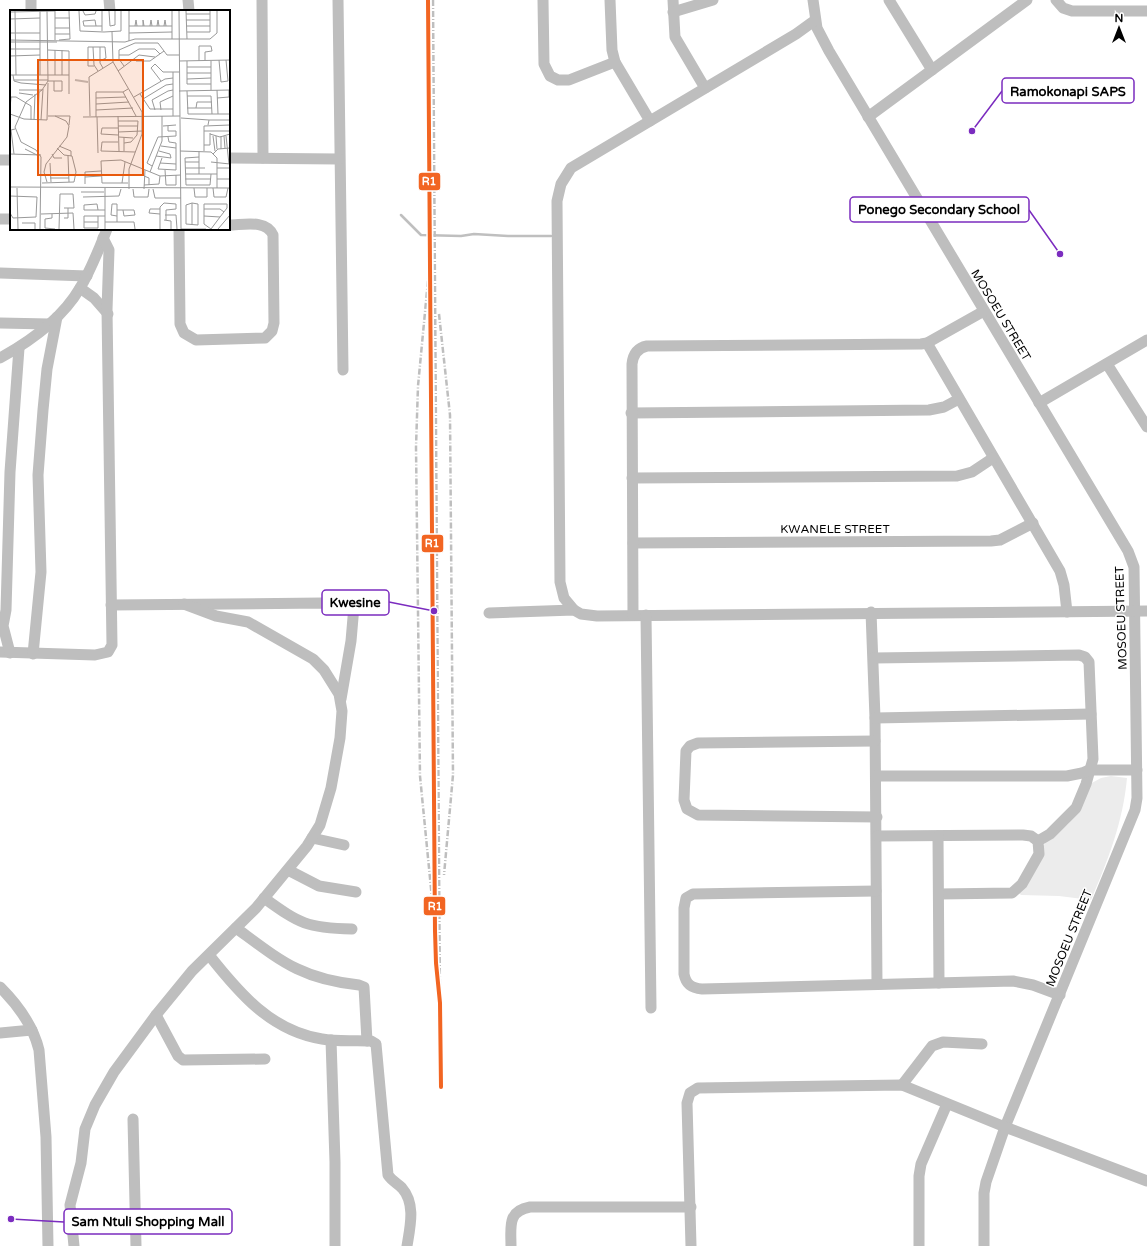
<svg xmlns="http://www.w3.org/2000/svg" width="1147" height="1246" viewBox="0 0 1147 1246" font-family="'Varela Round',sans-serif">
  <rect width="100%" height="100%" fill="#fff"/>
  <!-- green -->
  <path fill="#ececec" d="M1111 776 1127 778C1123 822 1108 860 1091 900L1059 896 1021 895 1019 893 1046 841 1068 824 1078 811 1090 784 1101 778Z"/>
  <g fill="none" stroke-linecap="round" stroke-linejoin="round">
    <!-- stream -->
    <polyline stroke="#bfbfbf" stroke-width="2.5" points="401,215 421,235 461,236 474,234 508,236 551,236"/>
    <!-- minor -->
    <g stroke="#bebebe" stroke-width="11">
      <polyline points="31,0 31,11"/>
      <polyline points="109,0 110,11"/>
      <polyline points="188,0 189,11"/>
      <polyline points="262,0 263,158"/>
      <polyline points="338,0 343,370"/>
      <polyline points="543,0 544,64 550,76 558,80 569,80 615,62"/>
      <polyline points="610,0 612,50 615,62 650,121"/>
      <polyline points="673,0 675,37 705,88"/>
      <polyline points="813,0 817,28 829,51 1128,551 1134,567 1137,798 1135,810 1005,1127 986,1182 984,1193 984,1246"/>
      <polyline points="889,0 932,70"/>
      <polyline points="1056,0 1063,8 1072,11 1147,11"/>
      <polyline points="673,12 713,0"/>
      <polyline points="868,117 1027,0"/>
      <polyline points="229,158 339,159"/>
      <polyline points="0,160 11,160"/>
      <polyline points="0,219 11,219"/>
      <path d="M179 229 180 324 184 333 196 340 265 338 272 331 274 323 273 235C266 219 243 225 229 225"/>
      <polyline points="0,273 87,276"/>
      <polyline points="80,288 94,298 108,314"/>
      <polyline points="0,323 49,324"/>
      <polyline points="927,343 1060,571 1064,585 1067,612"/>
      <path d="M0 358C31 341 62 319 80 288 91 270 99 249 107 229"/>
      <polyline points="1107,364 1147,427"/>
      <polyline points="1039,403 1147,340"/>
      <polyline points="631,413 929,410 944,407 959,399"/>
      <polyline points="632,478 957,476 972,472 993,458"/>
      <polyline points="633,543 991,541 1000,540 1033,523"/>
      <polyline points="111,605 322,603 354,606 351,641 341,699"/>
      <polyline points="574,610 564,598 560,582 557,201 561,184 571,168 796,34 814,21"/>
      <polyline points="871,612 875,718 877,984"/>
      <polyline points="489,613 574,610 581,614 597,616 1147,611"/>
      <path d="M633 615 632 364C633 355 637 348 647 346L921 344 927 343 984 311"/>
      <polyline points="646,615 651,1008"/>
      <polyline points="0,652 95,655 108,652 112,645 107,310 109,250 103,238"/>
      <polyline points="10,653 3,626 6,610 10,472 19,348"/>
      <polyline points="33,654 41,572 38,475 43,410 47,369 57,317"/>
      <polyline points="874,658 1079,655 1085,657 1089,662 1093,759 1086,784 1076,808 1050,834 1038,841 1039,854 1022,884 1012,893 939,894"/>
      <polyline points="875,718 1091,714"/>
      <polyline points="875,741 698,743 690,746 686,751 684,800 687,809 698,815 877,817"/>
      <polyline points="876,776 1067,776 1082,773 1089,770 1137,770"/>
      <polyline points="877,836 1023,835 1031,836 1038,841"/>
      <polyline points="938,836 939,983"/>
      <polyline points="312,838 344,845"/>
      <polyline points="288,870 319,886 356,892"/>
      <path d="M876 891 693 894 686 898 684 908V974C686 984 691 988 702 989L1013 981 1033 985 1060 995"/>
      <path d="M264 898C300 924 307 928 352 929"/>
      <path d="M236 928C281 961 301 979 359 985L364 987 367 1041"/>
      <path d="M209 955C239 993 271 1031 322 1039 338 1042 355 1040 371 1041L376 1044 388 1175C392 1181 397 1183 402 1188 416 1204 410 1227 407 1246"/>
      <path d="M0 987C18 1005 33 1025 39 1050L46 1137 48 1246"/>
      <polyline points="156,1015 178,1056 183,1060 265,1059"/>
      <polyline points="0,1033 32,1030"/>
      <polyline points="331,1040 335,1162 335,1246"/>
      <polyline points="902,1085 932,1046 943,1042 982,1044"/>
      <polyline points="133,1119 136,1246"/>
      <polyline points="74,1246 70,1205 81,1163 85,1129 95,1105 114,1072 156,1015 192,971 256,908 307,846 320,825 331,788 340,738 342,711 339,694 324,670 313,659 248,622 216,616 184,604"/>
      <path d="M511 1246C511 1227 507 1211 530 1207H691"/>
      <polyline points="691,1246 687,1103 690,1093 698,1088 902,1085 1005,1127 1147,1181"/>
      <polyline points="919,1246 919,1176 921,1164 947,1104"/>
    </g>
    <!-- rail -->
    <g stroke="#bebebe" stroke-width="2.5" stroke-dasharray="6 2 1 2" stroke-linecap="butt">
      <polyline points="433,0 440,1003"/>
      <polyline points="429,270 418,386 416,447 420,776 434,919"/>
      <polyline points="439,314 450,415 453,775 444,875"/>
      <polyline points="440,997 441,1087"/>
    </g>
    <!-- rail-1 casing -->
    <g stroke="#fff" stroke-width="7">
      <polyline id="rail-1" points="428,0 435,931 436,963 440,1003 441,1087"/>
    </g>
    <!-- rail-1 -->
    <use href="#rail-1" stroke="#f26522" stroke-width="4"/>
  </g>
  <g text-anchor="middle" stroke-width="3" stroke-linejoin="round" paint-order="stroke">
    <!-- street labels -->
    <g font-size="12" fill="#000" stroke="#fff">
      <text transform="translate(1001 315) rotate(59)" y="4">MOSOEU STREET</text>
      <text x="835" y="533">KWANELE STREET</text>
      <text transform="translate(1121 618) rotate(-92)" y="4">MOSOEU STREET</text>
      <text transform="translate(1069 938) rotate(-68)" y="4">MOSOEU STREET</text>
    </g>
  </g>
  <!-- overview -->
  <g transform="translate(10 10)">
    <rect width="220" height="220" fill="#fff"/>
    <path fill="none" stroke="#bfbfbf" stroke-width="2" d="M65 70 78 72"/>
    <path fill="none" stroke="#999" stroke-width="1" d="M5 1 6 65M30 1V65M45 1V30M69 1 70 21 94 22 111 21V1M73 1 75 5 85 4 86 1M92 1V21M99 1 100 16 105 15V1M119 1V31M162 1V29M169 1 171 219M176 1 177 29M0 2 45 1M176 4H200M45 8H60M0 9 30 8M176 10H200M86 16 85 10 73 11 74 16H92M119 16H162M125 16 126 10 127 16M133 16V10L134 16M140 16 141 10 142 16M147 16 148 10 149 16M154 16 155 10 156 16M176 16H200M45 18H60M102 22 103 52 132 102V124L119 159V179M177 22H200V1M0 23H30M119 23 162 22M45 24H60M0 30 115 32 125 29H200L207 23V1M49 30 60 29 59 1M0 32H47M83 37 84 55 88 61M90 37V53L93 58M0 39H30M38 40 59 41V84M45 40V65M52 40V65M109 45H119L129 39H145L150 44M0 46 30 45M124 49 126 51H140L154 41M209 50 211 72 218 71 216 50M169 51 220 50M177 51V74H201M189 51V36H201L202 41 195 42V51M201 51V80M84 56H78V37H95L96 48 90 51M114 56 109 49V40L125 33H148L157 45H169M177 57H201M108 61 129 45 145 47M163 62V106M177 63H201M0 65H59M3 65 4 71 11 73 36 75M177 69 201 68M4 70H38M38 71H52V81H44V71M151 71 141 58 145 54 153 62H170M9 80H32M207 80 208 104M169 81 220 80M177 81 178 104H220M113 82 126 106M9 83 23 85M130 84 140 99H163M177 86H201L202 104M0 87H6L21 96V110M124 87 155 69 163 68M86 88 116 87M207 88 219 87V80M133 89 156 75 163 74M86 94 119 92M177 98H202M186 98 187 92H202M0 99 1 87M86 100 123 98M145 100 142 90 158 81 163 80M151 100 150 92 163 86M0 104 14 109 37 110 38 73M38 106H60L59 115M80 106 79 67 103 52M108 106 109 141M73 107 170 106M86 107V82H113L118 79M87 107 88 143M171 108 199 110M24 110 25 84M28 110 29 82M31 110 33 79M108 111H128L127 125 121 132 114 133M198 115 199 110H220M108 116H128M153 116 166 115M108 118H92L91 124 108 125M194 121H220M108 122 132 121M200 124 210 127 220 124M203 126 205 141M206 126 207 139M211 126V139M214 126 215 138M216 126 219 154M109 127 123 128M114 127V141M108 132H92L91 141 125 142M194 135H200V123M49 136 61 141V146M151 136 166 138M15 139 27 145M170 141 201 142 207 148V178M189 141V164M194 141V116L220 115M0 144 31 145M4 144 1 120 5 119M42 144 44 148H52M203 144 208 139 220 138M58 146 59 172M146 146 161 148 160 144 149 141M189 147 175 148 176 175H200L201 164M152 148 148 159 166 160V133L159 132 158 127M175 152H189M201 152 220 154M40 153 41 172M150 153 166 154M142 156 137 153 148 127 166 126V121H158V116M175 158H195M207 158H220M155 160 156 175H166V165M140 162 152 131V106M176 164H207M134 166 139 168V175M75 167 91 166M40 168H59M175 169H201M207 169H220M37 172 34 162 36 154 57 127 59 116 56 111 45 106M32 173 64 172 66 162 62 146 54 145 47 138M112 173 115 152M118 173H92L91 151 111 150 150 166 171 165M75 174V162L91 161M134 175 149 174 150 166M0 177 220 178M7 178 8 219M95 178V219M184 178 185 187H197V178M203 178 204 187H216L218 178M123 179 124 187H138L139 179M134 179 135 160M143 179 145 188H171M71 182H94M0 186 27 187 26 207 3 208 0 203M73 187 109 186 111 179M182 193 188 194V215L176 214V195ZM182 193V215M150 199H140L139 203 150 204M194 199H210L214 202M88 200 87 194 74 195V200H95M107 200H124L125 205 114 206 113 200M31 204 63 203 64 219M42 204V208L35 209V218L45 219M155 205H166L167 219M88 206V218H74V206H95M107 206 101 205 102 194H107V212M194 206 210 207M54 208H58V198M154 210 161 211V219M74 212H88M95 212H124L125 219M12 213H25V219M30 219 31 147 26 140 11 132 5 117 16 92 32 80 38 71 37 1M49 219 50 184H63L64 198H54M150 219V197L154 193 166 194V199L156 200V210M171 219H196M201 219 210 207 217 198V194H194V214L201 219M208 219 220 205"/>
    <path fill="#e8590c" fill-opacity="0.15" stroke="#e8590c" stroke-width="2" d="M28 50H133V165H28Z"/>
    <rect width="220" height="220" fill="none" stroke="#000" stroke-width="2"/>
  </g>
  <!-- callouts -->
  <path fill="none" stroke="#7b2cbf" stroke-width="1.5" d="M972 131L1002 91M1060 254L1029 210M434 611L389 602M11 1219L64 1222"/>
  <g fill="#7b2cbf" stroke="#fff" stroke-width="1.5">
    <circle cx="972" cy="131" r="4"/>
    <circle cx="1060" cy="254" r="4"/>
    <circle cx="434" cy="611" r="4"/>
    <circle cx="11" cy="1219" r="4"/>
  </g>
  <g fill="#fff" stroke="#7b2cbf" stroke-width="1.5">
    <rect x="1002" y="78" width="132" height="25" rx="4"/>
    <rect x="850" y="197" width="179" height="25" rx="4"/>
    <rect x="322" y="590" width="67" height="25" rx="4"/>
    <rect x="64" y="1209" width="168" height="25" rx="4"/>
  </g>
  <g font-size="13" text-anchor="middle" font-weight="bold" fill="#000">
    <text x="1068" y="96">Ramokonapi SAPS</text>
    <text x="939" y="214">Ponego Secondary School</text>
    <text x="355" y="607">Kwesine</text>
    <text x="148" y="1226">Sam Ntuli Shopping Mall</text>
  </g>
  <g stroke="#fff" stroke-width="1.5">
    <rect x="418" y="172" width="23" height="19" rx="4" fill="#f26522"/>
    <rect x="421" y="534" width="23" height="19" rx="4" fill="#f26522"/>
    <rect x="423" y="896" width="23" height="20" rx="4" fill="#f26522"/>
  </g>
  <g font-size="11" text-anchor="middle" font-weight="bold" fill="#fff">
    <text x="429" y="185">R1</text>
    <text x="432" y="547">R1</text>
    <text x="435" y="910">R1</text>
  </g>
  <!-- north arrow -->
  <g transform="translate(1119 28)" stroke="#ffffff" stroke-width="3" paint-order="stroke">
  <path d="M0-3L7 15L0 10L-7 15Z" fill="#000000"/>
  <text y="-6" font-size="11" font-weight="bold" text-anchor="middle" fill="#000000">N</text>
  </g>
</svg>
